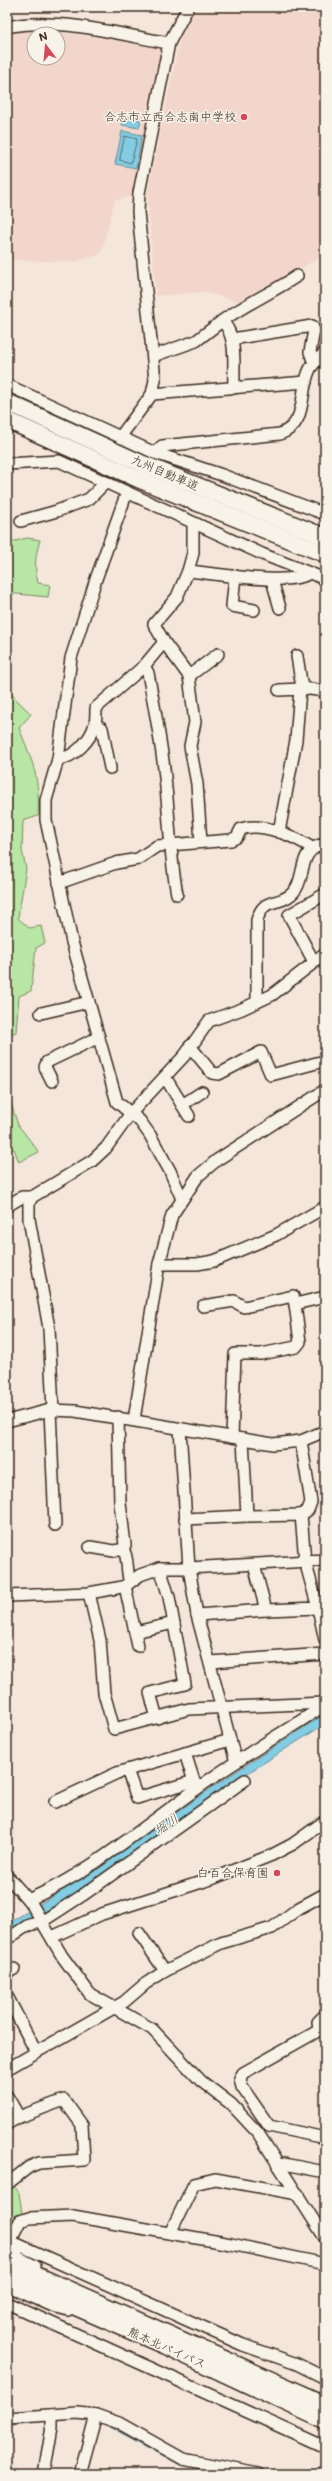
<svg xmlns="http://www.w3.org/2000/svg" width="332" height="2481" viewBox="0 0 332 2481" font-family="Mali,'Klee One',sans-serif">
  <rect width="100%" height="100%" fill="#f5e6db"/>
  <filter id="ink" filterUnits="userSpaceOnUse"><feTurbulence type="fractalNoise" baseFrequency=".025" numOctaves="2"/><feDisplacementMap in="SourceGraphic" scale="8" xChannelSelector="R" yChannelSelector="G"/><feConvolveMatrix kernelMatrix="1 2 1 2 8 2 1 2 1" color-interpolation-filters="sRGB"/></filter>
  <g filter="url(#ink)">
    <!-- built -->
    <g fill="#f2d6cc" fill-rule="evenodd">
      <polygon points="196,7 325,7 325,254 262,292 240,302 204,292 156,296 147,194 180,39"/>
      <path d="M24 27 164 47 135 196 115 200 101 254 75 262 7 260V31ZM34 34H58V58H34Z"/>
    </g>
    <!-- green -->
    <g fill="#b8e6a4" stroke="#7a8861">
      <path d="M27 538 40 540C35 558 34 565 38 583L50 585 48 597 7 593V543Z"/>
      <path d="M7 683 13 696 31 714 19 728C33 763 40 777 38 816L23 821 22 850 26 869 18 918 29 928 41 926 45 943 36 948 31 991 19 996 16 1032 7 1036Z"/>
      <polygon points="7,1091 18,1125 39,1152 19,1162 14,1149 7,1151"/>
      <polygon points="14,2186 19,2193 22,2213 13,2216 7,2228 7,2192"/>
    </g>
    <!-- water -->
    <g fill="#82cde3" stroke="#668c94">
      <polygon points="124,116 141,120 139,128 122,125"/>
      <polygon points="122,131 142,135 136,168 115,164"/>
      <polygon points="325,1714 325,1724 240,1778 85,1888 7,1934 7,1924 90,1874 217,1784"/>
    </g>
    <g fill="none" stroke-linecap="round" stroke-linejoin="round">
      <!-- shore -->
      <polygon stroke="#576b6d" stroke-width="1" points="125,136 137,139 131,163 120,160"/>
      <!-- stream -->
      <g stroke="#668c94" stroke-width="2.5">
        <polyline points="7,2425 40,2421"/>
        <polyline points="108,2425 180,2464 224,2474"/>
      </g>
      <!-- minor casing -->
      <g stroke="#3b2a1e" stroke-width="14">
        <g id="minor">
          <path d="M7 27C57 16 120 35 169 43"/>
          <path d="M222 321C246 304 273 292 297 276"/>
          <polyline points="232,339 312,326 314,330 310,352 314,363"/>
          <path d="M153 356 196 341 222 321C238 336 233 367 234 388"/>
          <polyline points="7,385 155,453 222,475 325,514"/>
          <polyline points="152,394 306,382"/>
          <polyline points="120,437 152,394 155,380 138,212 139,193 169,43 188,7"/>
          <path d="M155 453 162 446 280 434C309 423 298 393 310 369 314 362 320 358 325 352"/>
          <polyline points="7,464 59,461 262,554 325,579"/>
          <polyline points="127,492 96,579 71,658 58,759 46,800 46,820 72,942 117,1102 140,1121 150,1135 170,1171 182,1199"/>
          <polyline points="21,521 57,511 89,499 106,482"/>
          <path d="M193 523V553L188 571C213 573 292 587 309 573"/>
          <polyline points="188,571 177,597 154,624 164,642 189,676 195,722 190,746 197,784 201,842"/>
          <polyline points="235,576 232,606 254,610"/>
          <polyline points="272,580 280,608"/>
          <polyline points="297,656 302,688 300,689"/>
          <path d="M144 666 148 673C155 711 163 749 166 788 170 825 170 858 177 894"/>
          <polyline points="189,676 218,654"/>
          <polyline points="302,688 325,691"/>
          <polyline points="279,690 300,689 296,740 279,832"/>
          <polyline points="95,724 102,728 110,768"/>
          <path d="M58 759C74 758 91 740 95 724 96 719 96 713 96 708L144 666 164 642"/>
          <path d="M59 883 116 863 138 859 157 846 231 840 237 837 241 829C262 822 294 836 312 848"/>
          <polyline points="314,962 289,915 325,894"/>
          <path d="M257 1002V920C264 897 275 906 289 896 309 883 294 849 325 844"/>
          <polyline points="41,1013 89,1002"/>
          <polyline points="190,1046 212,1073 219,1074 261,1052 271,1075 324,1061 325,1064"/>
          <polyline points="165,1077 189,1116"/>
          <polyline points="52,1081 45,1067 47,1062 99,1037"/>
          <polyline points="182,1105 202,1092"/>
          <polyline points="7,1206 22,1197 32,1197"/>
          <polyline points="159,1264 197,1264 214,1261 276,1235 325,1207"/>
          <polyline points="203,1306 234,1301 244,1307 293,1296 295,1304 325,1297"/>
          <polyline points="50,1410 55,1525"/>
          <polyline points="53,1410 49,1328 29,1219 29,1203 32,1197 92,1161 106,1148 131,1113 185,1055 209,1021 242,1009 272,995 325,954"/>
          <polyline points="134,1420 159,1264 172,1215 198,1176 217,1160 325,1090"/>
          <polyline points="7,1421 50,1410 75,1411 273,1444 301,1441 325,1431"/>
          <polyline points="180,1429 189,1568 197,1615 236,1762"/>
          <polyline points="232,1437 235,1354 261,1354 296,1347 300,1342 295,1304"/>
          <polyline points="301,1441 311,1502 308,1510 301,1515"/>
          <polyline points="247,1516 301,1515 305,1561 318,1608 266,1610 254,1565"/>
          <polyline points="185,1519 247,1516 243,1439"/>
          <polyline points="90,1547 114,1551 123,1549 125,1545 120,1503 118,1417"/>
          <path d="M123 1549C129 1557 126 1573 130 1582"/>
          <polyline points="125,1586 138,1646"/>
          <polyline points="89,1593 100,1640 104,1693 114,1729 189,1709 325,1703"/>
          <polyline points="7,1596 89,1593 117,1588 125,1586 140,1575 160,1568 189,1568 325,1560"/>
          <polyline points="318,1608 325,1640"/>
          <polyline points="197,1615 266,1610"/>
          <polyline points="135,1632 174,1623"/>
          <polyline points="210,1662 325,1654"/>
          <polyline points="157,1718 150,1693 185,1684 169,1597 160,1568"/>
          <polyline points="127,1770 230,1740"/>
          <polyline points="55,1802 117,1773 127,1770 137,1798 194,1781 185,1753"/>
          <polyline points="7,1876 31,1903 62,1956 90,1994 152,2029 201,2081 231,2104 258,2133 325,2238"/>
          <path d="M28 1900C90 1873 143 1827 198 1788 239 1758 283 1733 325 1705"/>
          <polyline points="139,1933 165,1971"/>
          <polyline points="52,1937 102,1914 214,1878 272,1855 293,1844 325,1821"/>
          <polyline points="7,1939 27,1926 43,1921 83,1895 245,1780"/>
          <polyline points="7,1973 14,1969"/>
          <polyline points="7,1996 36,2052"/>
          <polyline points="325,2027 243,2073 240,2078 242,2087 269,2126 325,2138"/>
          <polyline points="319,2030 318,2022 325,2015"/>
          <polyline points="7,2069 124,2002 145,1984 165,1971 221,1943 272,1928 299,1908 325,1894"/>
          <polyline points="7,2096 19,2117 7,2124"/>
          <polyline points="279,2166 284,2164 325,2172"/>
          <polyline points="7,2184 29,2167 39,2163 84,2160 82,2125 64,2100 19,2117"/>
          <polyline points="170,2233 194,2184 215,2179 298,2194"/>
          <polyline points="8,2239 10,2241 18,2257 35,2266"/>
          <polyline points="325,2264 231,2244 73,2216 29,2218 20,2221 10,2241 243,2345 297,2364 325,2378"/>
          <polyline points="12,2288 53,2306 68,2310"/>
          <polyline points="7,2303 325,2447"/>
          <polyline points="7,2418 77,2413 96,2415 119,2423 183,2459 258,2474"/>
          <polyline points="44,2474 52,2427 52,2415"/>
          <polyline points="80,2474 96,2415"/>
        </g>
      </g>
      <!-- highway casing -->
      <g stroke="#3b2a1e" stroke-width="19">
        <g id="highway">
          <polyline points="7,402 143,464 325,537"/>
          <polyline points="7,420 138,479 325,554"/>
          <polyline points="7,2262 325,2404"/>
          <polyline points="7,2277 165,2346 325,2421"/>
        </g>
      </g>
      <!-- minor -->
      <use href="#minor" stroke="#f7f3e8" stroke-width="11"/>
      <!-- highway -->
      <use href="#highway" stroke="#f7f3e8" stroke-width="16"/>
    </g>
  </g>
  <!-- markers -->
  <g fill="#d1495b" stroke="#f7f3e8" stroke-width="1.5">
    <circle cx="244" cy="117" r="4"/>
    <circle cx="277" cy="1873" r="4"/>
  </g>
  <g text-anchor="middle" stroke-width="3" stroke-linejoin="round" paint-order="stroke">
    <!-- poi labels -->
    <g font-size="12" fill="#3b2a1e" stroke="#f7f3e8" text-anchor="end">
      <text x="236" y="121">合志市立西合志南中学校</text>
      <text x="269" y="1877">白百合保育園</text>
    </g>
    <!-- street labels -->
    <g font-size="12" fill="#3b2a1e" stroke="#f7f3e8">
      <text transform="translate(165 473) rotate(23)" y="4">九州自動車道</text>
      <text transform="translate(167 2348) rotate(24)" y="4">熊本北バイパス</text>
    </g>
    <!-- water labels -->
    <g font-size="13" font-style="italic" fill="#4d534f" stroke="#f7f3e8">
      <text transform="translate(166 1824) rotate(-34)" y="5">堀川</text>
    </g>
  </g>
  <!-- margin -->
  <rect width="332" height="2481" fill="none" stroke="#f7f3e8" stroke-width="24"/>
  <rect x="12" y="12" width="308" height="2457" fill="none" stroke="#3b2a1e" stroke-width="1.5" filter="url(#ink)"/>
  <!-- north arrow -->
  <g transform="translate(46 46) rotate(344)"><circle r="19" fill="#f7f3e8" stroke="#aca397"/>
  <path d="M0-3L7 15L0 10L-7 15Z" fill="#d1495b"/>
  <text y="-6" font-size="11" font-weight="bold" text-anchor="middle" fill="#3b2a1e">N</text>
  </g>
</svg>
